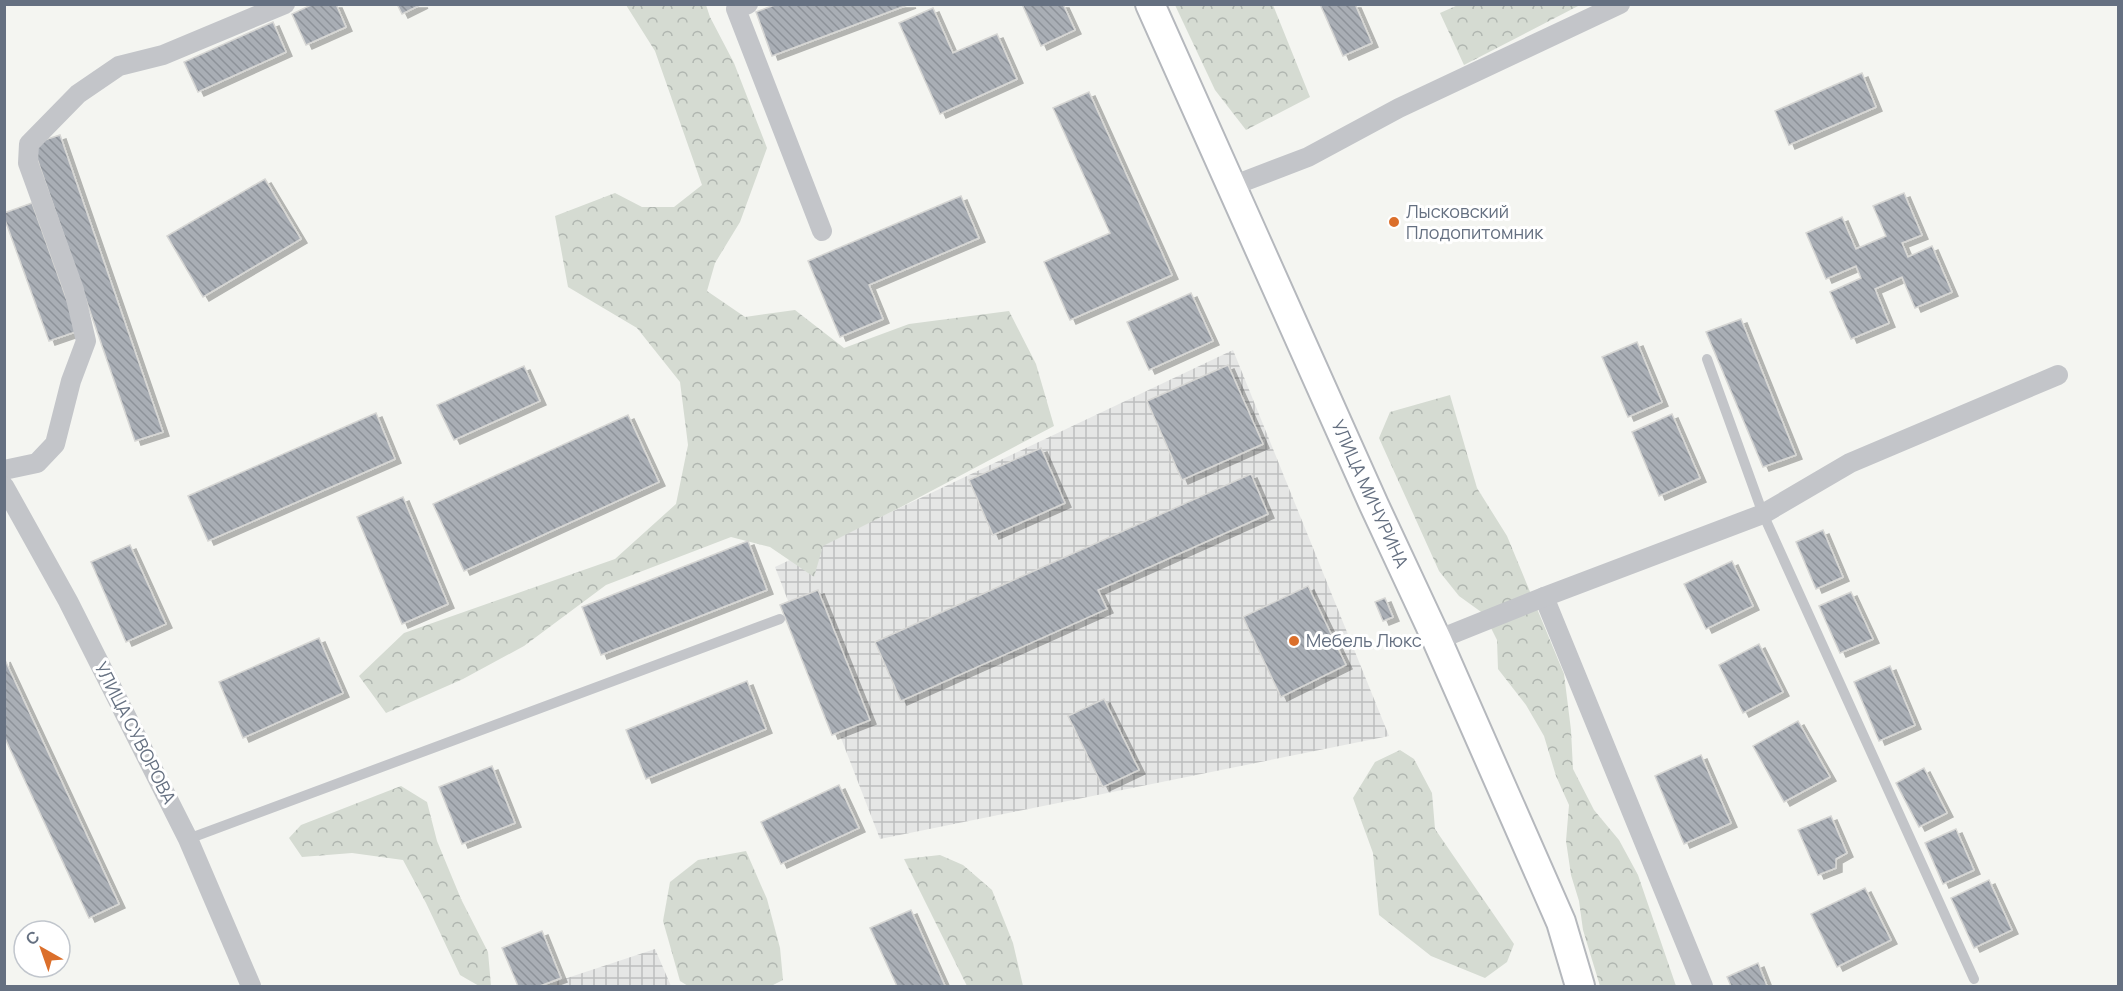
<svg xmlns="http://www.w3.org/2000/svg" width="2123" height="991" viewBox="0 0 2123 991" font-family="Manrope,sans-serif">
  <defs>
    <pattern id="industrial-grid" width="8" height="8" patternUnits="userSpaceOnUse" patternTransform="scale(1.5)"><rect width="8" height="8" fill="#e5e6e5"/><path d="M0 4h8M4 0v8" fill="none" stroke="#bdbfbf"/></pattern>
    <pattern id="forest-crowns" width="20" height="18" patternUnits="userSpaceOnUse" patternTransform="scale(1.5)"><rect width="20" height="18" fill="#d5dbd2"/><path d="M2 6a3 3 0 1 1 6 0M12 15a3 3 0 1 1 6 0" fill="none" stroke="#b0b6b0"/></pattern>
    <pattern id="building-back-hatch" width="6" height="6" patternUnits="userSpaceOnUse" patternTransform="scale(1.5)"><rect width="6" height="6" fill="#a9aeb5"/><path d="M-1 5l2 2M0 0l6 6M5-1l2 2" fill="none" stroke="#8d9299"/></pattern>
    <filter id="shadow"><feDropShadow dx="6" dy="4" stdDeviation="0" flood-color="#0004"/></filter>
  </defs>
  <rect width="100%" height="100%" fill="#f4f5f1"/>
  <!-- industrial -->
  <g fill="url(#industrial-grid)">
    <polygon points="1233,350 1389,736 880,839 775,567"/>
    <polygon points="655,949 671,986 543,986"/>
  </g>
  <!-- forest -->
  <g fill="url(#forest-crowns)">
    <polygon points="626,5 706,5 710,17 734,63 767,148 740,222 715,263 707,291 745,317 795,310 844,348 909,324 1009,311 1036,364 1054,426 901,507 823,546 814,577 770,547 731,537 606,585 524,646 463,679 386,713 359,676 404,633 615,559 676,504 688,445 680,382 637,328 568,287 555,216 615,193 642,207 674,207 702,185 655,51"/>
    <polygon points="1175,5 1273,5 1310,97 1246,130 1215,90"/>
    <polygon points="1458,5 1458,4 1580,5 1464,65 1440,13"/>
    <polygon points="1450,395 1477,488 1507,536 1564,674 1571,730 1573,769 1594,810 1619,840 1638,875 1676,986 1600,986 1583,930 1579,901 1571,875 1566,841 1569,805 1556,776 1544,736 1526,705 1498,669 1497,640 1484,614 1459,596 1439,571 1379,438 1390,412"/>
    <polygon points="1400,750 1414,759 1432,793 1435,829 1514,944 1507,962 1485,978 1431,956 1379,915 1373,853 1353,798 1375,762"/>
    <polygon points="401,786 427,802 437,841 461,899 488,952 491,986 479,986 460,975 426,903 403,860 352,853 302,857 289,838 301,825"/>
    <polygon points="746,851 767,899 780,948 783,980 771,986 688,986 680,981 663,921 670,882 698,860"/>
    <polygon points="940,855 963,865 992,890 1013,943 1023,986 967,986 904,859"/>
  </g>
  <!-- building -->
  <g fill="url(#building-back-hatch)" stroke="#d6d6d4" stroke-width="1.5" filter="url(#shadow)">
    <polygon points="313,4 336,4 346,27 306,45 292,14"/>
    <polygon points="397,4 422,4 402,14"/>
    <polygon points="777,4 910,4 772,56 756,12"/>
    <polygon points="1022,4 1063,4 1075,30 1041,46"/>
    <polygon points="1320,4 1355,4 1372,43 1343,56"/>
    <polygon points="933,8 953,53 997,34 1017,79 940,114 899,23"/>
    <polygon points="273,22 286,52 198,92 184,62"/>
    <polygon points="1862,73 1876,107 1789,145 1775,111"/>
    <polygon points="1089,92 1172,275 1070,320 1044,262 1110,233 1053,108"/>
    <polygon points="60,135 163,432 135,441 32,144"/>
    <polygon points="265,179 301,239 203,297 167,236"/>
    <polygon points="1904,193 1922,235 1902,243 1908,257 1932,246 1952,292 1915,308 1902,277 1875,289 1889,323 1851,339 1830,292 1861,278 1856,266 1826,279 1806,233 1842,217 1856,249 1886,236 1873,206"/>
    <polygon points="961,196 979,238 869,285 883,319 840,337 808,261"/>
    <polygon points="32,203 78,331 49,341 4,217 4,213"/>
    <polygon points="1191,293 1213,341 1149,370 1127,322"/>
    <polygon points="1741,319 1796,455 1763,467 1706,332"/>
    <polygon points="1637,342 1662,402 1628,417 1602,357"/>
    <polygon points="1228,365 1263,444 1182,480 1147,401"/>
    <polygon points="524,366 540,401 454,440 437,405"/>
    <polygon points="376,413 395,459 208,541 188,496"/>
    <polygon points="1672,414 1700,478 1659,496 1632,432"/>
    <polygon points="628,415 659,482 464,571 433,504"/>
    <polygon points="1041,448 1065,503 993,535 969,480"/>
    <polygon points="1251,474 1268,514 1098,590 1107,609 901,701 875,642"/>
    <polygon points="403,497 448,604 402,624 357,517"/>
    <polygon points="1823,530 1843,577 1816,589 1796,542"/>
    <polygon points="748,541 767,590 601,655 582,607"/>
    <polygon points="130,545 166,624 126,642 91,562"/>
    <polygon points="1732,561 1753,606 1706,629 1684,584"/>
    <polygon points="1308,586 1346,665 1281,697 1243,617"/>
    <polygon points="818,590 870,720 832,735 780,605"/>
    <polygon points="1851,592 1873,639 1840,653 1819,606"/>
    <polygon points="1385,598 1393,617 1383,621 1375,602"/>
    <polygon points="319,638 343,693 243,738 219,682"/>
    <polygon points="1759,644 1783,692 1743,713 1719,665"/>
    <polygon points="4,658 119,904 89,918 4,736"/>
    <polygon points="1890,666 1915,725 1879,741 1854,682"/>
    <polygon points="747,681 766,729 646,779 626,730"/>
    <polygon points="1104,699 1139,770 1103,787 1068,716"/>
    <polygon points="1798,721 1830,777 1784,802 1753,746"/>
    <polygon points="1701,755 1731,823 1684,844 1655,776"/>
    <polygon points="492,766 515,823 462,844 439,787"/>
    <polygon points="1924,768 1947,813 1919,827 1896,783"/>
    <polygon points="839,785 859,828 781,864 761,822"/>
    <polygon points="1831,816 1847,853 1836,859 1836,868 1818,875 1798,830"/>
    <polygon points="1956,829 1974,870 1943,884 1925,843"/>
    <polygon points="1989,880 2012,930 1974,948 1951,898"/>
    <polygon points="1865,888 1891,940 1837,967 1811,914"/>
    <polygon points="911,910 945,986 897,986 870,928"/>
    <polygon points="542,931 561,978 540,986 518,986 502,948"/>
    <polygon points="1758,963 1767,986 1731,986 1727,977"/>
  </g>
  <g fill="none" stroke-linecap="round" stroke-linejoin="round">
    <!-- secondary casing -->
    <g stroke="#b5b8bd" stroke-width="32">
      <g id="secondary">
        <path id="s1" d="M1150 4 1374 505 1437 640 1561 922 1580 986"/>
      </g>
    </g>
    <!-- lane -->
    <g stroke="#c3c5c9" stroke-width="10">
      <polyline points="1707,359 1763,514 1974,979"/>
      <polyline points="188,839 780,619"/>
    </g>
    <!-- street -->
    <g stroke="#c3c5c9" stroke-width="20">
      <polyline points="748,4 736,9 822,231"/>
      <polyline points="1232,186 1308,157 1399,108 1620,4"/>
      <polyline points="4,470 37,463 55,444 71,381 86,341 74,290 28,163 29,144 78,94 119,66 163,55 285,4"/>
      <polyline points="4,486 68,601 188,839 251,986"/>
      <polyline points="1544,597 1703,986"/>
      <polyline points="1437,640 1544,597 1763,514 1850,463 2058,375"/>
    </g>
    <!-- secondary -->
    <use href="#secondary" stroke="#fff" stroke-width="28"/>
  </g>
  <!-- markers -->
  <g fill="#db6f2b" stroke="#fff" stroke-width="2">
    <circle cx="1394" cy="222" r="6"/>
    <circle cx="1294" cy="641" r="6"/>
  </g>
  <g text-anchor="middle" stroke-width="6" stroke-linejoin="round" paint-order="stroke">
    <!-- poi labels -->
    <g font-size="18" fill="#657081" stroke="#fff" text-anchor="start">
      <text x="1406" y="218">Лысковский<tspan x="1406" dy="21">Плодопитомник</tspan></text>
      <text x="1306" y="647">Мебель Люкс</text>
    </g>
    <!-- street labels -->
    <g font-size="18" fill="#657081" stroke="#fff">
      <text dy="6" stroke="none"><textPath href="#s1" startOffset="537">УЛИЦА МИЧУРИНА</textPath></text>
      <text transform="translate(135 733) rotate(63)" y="6">УЛИЦА СУВОРОВА</text>
    </g>
  </g>
  <!-- border -->
  <rect width="2123" height="991" fill="none" stroke="#657081" stroke-width="12"/>
  <!-- north arrow -->
  <g transform="translate(42 949) rotate(320)"><circle r="28" fill="#ffffff" stroke="#c1c6cd" stroke-width="1.5"/>
  <path d="M0-4.5L10 22L0 15L-10 22Z" fill="#db6f2b"/>
  <text y="-9" font-size="16" font-weight="bold" text-anchor="middle" fill="#657081">С</text>
  </g>
</svg>
